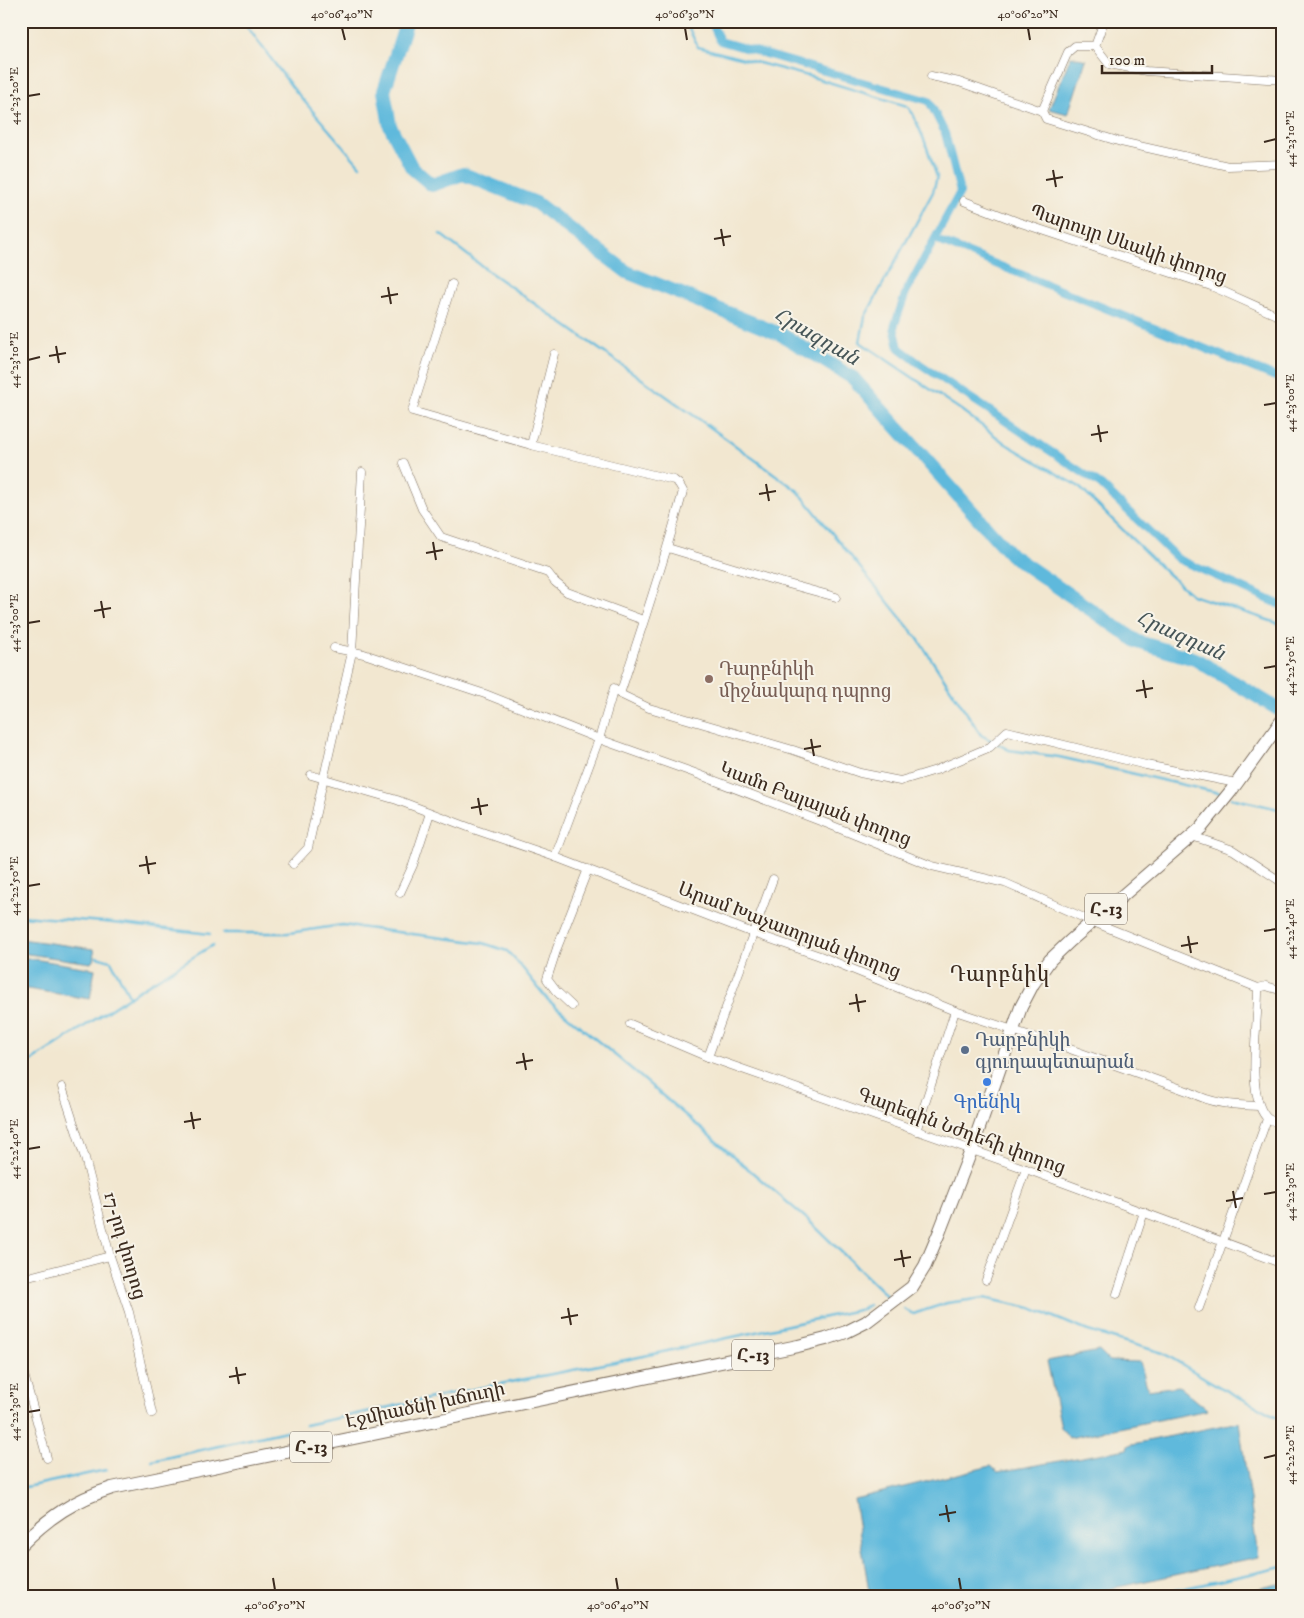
<svg xmlns="http://www.w3.org/2000/svg" width="1304" height="1618" viewBox="0 0 1304 1618" font-family="'IM FELL DW Pica','Noto Serif Armenian',serif">
  <rect width="100%" height="100%" fill="#f7f3e8"/>
  <filter id="ink" filterUnits="userSpaceOnUse"><feTurbulence type="fractalNoise" baseFrequency=".02" numOctaves="2"/><feDisplacementMap in="SourceGraphic" scale="10" xChannelSelector="R" yChannelSelector="G"/><feConvolveMatrix kernelMatrix="1 2 1 2 8 2 1 2 1" color-interpolation-filters="sRGB"/></filter>
  <filter id="wash" filterUnits="userSpaceOnUse"><feTurbulence type="fractalNoise" baseFrequency=".0096" numOctaves="4" result="noise"/><feDisplacementMap in="SourceGraphic" scale="20" xChannelSelector="R" yChannelSelector="G"/><feGaussianBlur stdDeviation="1.12" result="paint"/><feColorMatrix in="noise" values="0 0 0 0 0 0 0 0 0 0 0 0 0 0 0 0 0 1.4 0 .05"/><feComposite in="paint" operator="in"/></filter>
  <g filter="url(#wash)">
    <rect width="100%" height="100%" fill="#f2e7d0"/>
    <!-- water -->
    <g fill="#5eb9dc" stroke="#4c727d">
      <polygon points="1071,56 1086,60 1068,114 1049,109"/>
      <polygon points="21,939 94,949 95,958 91,963 21,953"/>
      <polygon points="21,957 95,969 90,999 21,988"/>
      <polygon points="1099,1351 1109,1361 1140,1362 1148,1390 1179,1386 1208,1410 1069,1438 1061,1427 1047,1361"/>
      <polygon points="1239,1422 1258,1557 1071,1597 870,1597 854,1499 991,1466 998,1472 1127,1449 1128,1445"/>
      <polygon points="1283,1583 1283,1597 1226,1597 1226,1596"/>
    </g>
    <g fill="none" stroke-linecap="round" stroke-linejoin="round">
      <!-- stream -->
      <g stroke="#5eb9dc" stroke-width="2.5">
        <polyline points="243,21 292,87 360,166"/>
        <polyline points="685,21 698,47 812,77 907,106 913,114 925,142 937,177 933,192 865,317 860,342 961,410 1006,444 1078,486 1168,574 1192,595 1283,625"/>
        <polyline points="440,234 491,273 703,422 798,491 918,639 981,735 1009,750 1059,757 1224,794"/>
        <polyline points="1231,798 1283,810"/>
        <polyline points="21,916 104,922 210,934"/>
        <polyline points="223,933 289,933 342,925 483,943 507,951 520,965 548,1000 622,1061 807,1219 887,1296"/>
        <polyline points="97,957 111,961 130,997"/>
        <polyline points="21,1068 144,987 213,945"/>
        <polyline points="904,1309 913,1314 947,1303 984,1298 1031,1308 1088,1331 1163,1353 1218,1386 1283,1420"/>
        <polyline points="305,1425 479,1388 625,1360 863,1309 869,1305"/>
        <polyline points="152,1461 286,1431"/>
        <polyline points="21,1488 106,1470"/>
        <polyline points="1144,1597 1283,1567"/>
      </g>
      <!-- canal -->
      <g stroke="#5eb9dc" stroke-width="8">
        <polyline points="711,21 720,41 929,101 945,133 960,192 906,292 894,327 899,348 920,364 1101,485 1178,559 1283,606"/>
        <polyline points="941,242 1283,380"/>
      </g>
      <!-- river -->
      <polyline stroke="#5eb9dc" stroke-width="14" points="407,21 384,91 390,126 412,168 432,185 463,174 536,203 627,272 782,335 853,378 1011,555 1138,642 1195,659 1283,712"/>
    </g>
  </g>
  <g filter="url(#ink)">
    <g fill="none" stroke-linecap="round" stroke-linejoin="round">
      <!-- minor casing -->
      <g stroke="#7b6c5c" stroke-width="9">
        <g id="minor">
          <polyline points="1095,46 1109,64 1146,71 1283,80"/>
          <polyline points="931,76 959,82 1042,111"/>
          <polyline points="1042,111 1046,119 1121,142 1228,166 1283,164"/>
          <polyline points="1042,111 1068,52 1075,46 1095,46 1104,21"/>
          <polyline points="964,201 1018,222 1211,286 1283,318"/>
          <path d="M452 284 412 411 531 445 674 480 679 484 683 491C665 560 642 627 620 694L649 708 793 750 860 773 900 781 936 770 990 747 1007 731 1146 765 1236 783"/>
          <polyline points="531,445 554,354"/>
          <polyline points="403,463 422,509 441,537 548,573 555,582 567,592 643,620"/>
          <polyline points="668,548 770,579 836,597"/>
          <polyline points="334,648 364,654 485,694 599,739 692,772 828,824 932,866 1005,883 1091,921 1258,988 1266,986 1283,991"/>
          <path d="M311 775 397 800 476 830 555 857 753 933 820 956 955 1011 1070 1049 1190 1092C1212 1104 1234 1105 1259 1106"/>
          <polyline points="1192,836 1233,850 1283,883"/>
          <polyline points="555,857 599,739 614,688 620,694"/>
          <polyline points="293,864 308,848 352,652 362,472"/>
          <polyline points="400,893 413,865 430,813"/>
          <path d="M1258 988C1259 1020 1245 1093 1266 1117 1269 1121 1278 1122 1283 1124"/>
          <polyline points="572,1006 556,991 547,979 557,948 588,869"/>
          <polyline points="630,1024 708,1057 1026,1169 1283,1264"/>
          <polyline points="708,1057 773,879"/>
          <polyline points="62,1087 85,1158 110,1256 129,1312 152,1413"/>
          <polyline points="916,1131 955,1011"/>
          <polyline points="21,1279 110,1256"/>
          <polyline points="986,1280 1026,1169"/>
          <polyline points="1117,1294 1144,1212"/>
          <polyline points="1199,1308 1267,1119"/>
          <polyline points="21,1364 47,1458"/>
        </g>
      </g>
      <!-- primary casing -->
      <g stroke="#7b6c5c" stroke-width="14">
        <path id="primary" d="M21 1545C49 1517 74 1500 112 1488L798 1346 826 1339 846 1332 866 1322 912 1287 925 1266 939 1233 971 1151 1021 1007 1033 984 1050 960 1070 941 1201 828 1231 791 1283 719"/>
      </g>
      <!-- minor -->
      <use href="#minor" stroke="#fff" stroke-width="8"/>
      <!-- primary -->
      <use href="#primary" stroke="#fff" stroke-width="12"/>
    </g>
  </g>
  <!-- ticks -->
  <path fill="none" stroke="#3b2a1e" stroke-width="2" d="M342 28 345 40M685 28 687 40M1028 28 1030 40M28 96 40 94M1264 142 1276 139M1053 170 1056 187M1046 180 1063 177M721 229 724 246M714 239 731 236M388 287 391 304M381 297 398 294M56 346 59 363M49 356 66 353M28 360 40 357M1264 405 1276 403M1098 425 1101 442M1091 435 1108 432M766 484 769 501M759 494 776 491M433 542 436 560M426 553 443 550M101 601 104 618M94 611 111 608M28 623 40 621M1264 668 1276 666M1143 680 1146 698M1136 691 1153 688M811 739 814 756M804 749 821 746M478 798 481 815M471 808 488 805M146 856 149 874M139 866 156 863M28 886 40 884M1264 931 1276 929M1188 936 1191 953M1181 946 1198 943M856 994 859 1012M849 1004 866 1001M523 1053 526 1070M516 1063 533 1060M191 1112 194 1129M184 1122 201 1119M28 1149 40 1147M1233 1191 1236 1208M1264 1194 1276 1192M1226 1201 1243 1198M901 1250 904 1267M894 1260 911 1257M568 1308 571 1325M561 1318 578 1315M236 1367 239 1384M229 1377 246 1374M28 1412 40 1410M1264 1458 1276 1455M946 1505 949 1522M939 1515 956 1512M273 1578 275 1590M616 1578 618 1590M959 1578 961 1590"/>
  <!-- markers -->
  <circle fill="#8d6e63" stroke="#f7f3e8" stroke-width="2" cx="709" cy="679" r="5"/>
  <circle fill="#5c6f8a" stroke="#f7f3e8" stroke-width="2" cx="965" cy="1050" r="5"/>
  <circle fill="#3f7fe0" stroke="#f7f3e8" stroke-width="2" cx="987" cy="1082" r="5"/>
  <g text-anchor="middle" stroke-width="4" stroke-linejoin="round" paint-order="stroke">
    <!-- shield labels -->
    <g fill="#f7f3e8" stroke="#73665b" stroke-width="1">
      <rect x="1085" y="893.5" width="42" height="31" rx="4"/>
      <rect x="732" y="1339.5" width="42" height="31" rx="4"/>
      <rect x="290" y="1431.5" width="42" height="31" rx="4"/>
    </g>
    <g font-size="18" font-weight="bold" fill="#3b2a1e">
      <text x="1106" y="915">Հ-13</text>
      <text x="753" y="1361">Հ-13</text>
      <text x="311" y="1453">Հ-13</text>
    </g>
    <!-- street labels -->
    <g font-size="19" fill="#3b2a1e" stroke="#f7f3e8">
      <text transform="translate(1129 243) rotate(19)" y="7">Պարույր Սևակի փողոց</text>
      <text transform="translate(816 803) rotate(21)" y="7">Կամո Բալայան փողոց</text>
      <text transform="translate(790 929) rotate(21)" y="7">Արամ Խաչատրյան փողոց</text>
      <text transform="translate(962 1130) rotate(20)" y="7">Գարեգին Նժդեհի փողոց</text>
      <text transform="translate(126 1245) rotate(74)" y="7">17-րդ փողոց</text>
      <text transform="translate(425 1404) rotate(-12)" y="7">Էջմիածնի խճուղի</text>
    </g>
    <!-- education labels -->
    <g font-size="19" fill="#785e54" stroke="#f7f3e8" text-anchor="start">
      <text x="719" y="675">Դարբնիկի<tspan x="719" dy="22">միջնակարգ դպրոց</tspan></text>
    </g>
    <!-- service labels -->
    <g font-size="19" fill="#4e5e75" stroke="#f7f3e8" text-anchor="start">
      <text x="975" y="1046">Դարբնիկի<tspan x="975" dy="22">գյուղապետարան</tspan></text>
    </g>
    <!-- shop labels -->
    <g font-size="19" fill="#366cbe" stroke="#f7f3e8">
      <text x="987" y="1108">Գրենիկ</text>
    </g>
    <!-- water labels -->
    <g font-size="20" font-style="italic" fill="#465557" stroke="#f7f3e8">
      <text transform="translate(817 336) rotate(30)" y="7">Հրազդան</text>
      <text transform="translate(1181 635) rotate(24)" y="7">Հրազդան</text>
    </g>
    <!-- quarter labels -->
    <g font-size="21" letter-spacing="1" fill="#3b2a1e" stroke="#f7f3e8">
      <text x="1000" y="981">Դարբնիկ</text>
    </g>
  </g>
  <!-- margin -->
  <rect width="1304" height="1618" fill="none" stroke="#f7f3e8" stroke-width="55"/>
  <!-- scale -->
  <path d="M1102 65v8h110v-8" fill="none" stroke="#3b2a1e" stroke-width="2.5"/>
  <text x="1109" y="65" font-size="15" fill="#3b2a1e" stroke="#f7f3e8" stroke-width="4" paint-order="stroke">100 m</text>
  <rect x="28" y="28" width="1248" height="1562" fill="none" stroke="#3b2a1e" stroke-width="2"/>
  <g font-size="12" text-anchor="middle" fill="#3b2a1e">
    <text x="342" y="18">40°06'40"N</text>
    <text x="685" y="18">40°06'30"N</text>
    <text x="1028" y="18">40°06'20"N</text>
    <text transform="translate(14 96) rotate(-90)" y="4">44°23'20"E</text>
    <text transform="translate(1290 139) rotate(-90)" y="4">44°23'10"E</text>
    <text transform="translate(14 360) rotate(-90)" y="4">44°23'10"E</text>
    <text transform="translate(1290 403) rotate(-90)" y="4">44°23'00"E</text>
    <text transform="translate(14 623) rotate(-90)" y="4">44°23'00"E</text>
    <text transform="translate(1290 666) rotate(-90)" y="4">44°22'50"E</text>
    <text transform="translate(14 886) rotate(-90)" y="4">44°22'50"E</text>
    <text transform="translate(1290 929) rotate(-90)" y="4">44°22'40"E</text>
    <text transform="translate(14 1149) rotate(-90)" y="4">44°22'40"E</text>
    <text transform="translate(1290 1192) rotate(-90)" y="4">44°22'30"E</text>
    <text transform="translate(14 1412) rotate(-90)" y="4">44°22'30"E</text>
    <text transform="translate(1290 1455) rotate(-90)" y="4">44°22'20"E</text>
    <text x="275" y="1609">40°06'50"N</text>
    <text x="618" y="1609">40°06'40"N</text>
    <text x="961" y="1609">40°06'30"N</text>
  </g>
</svg>
